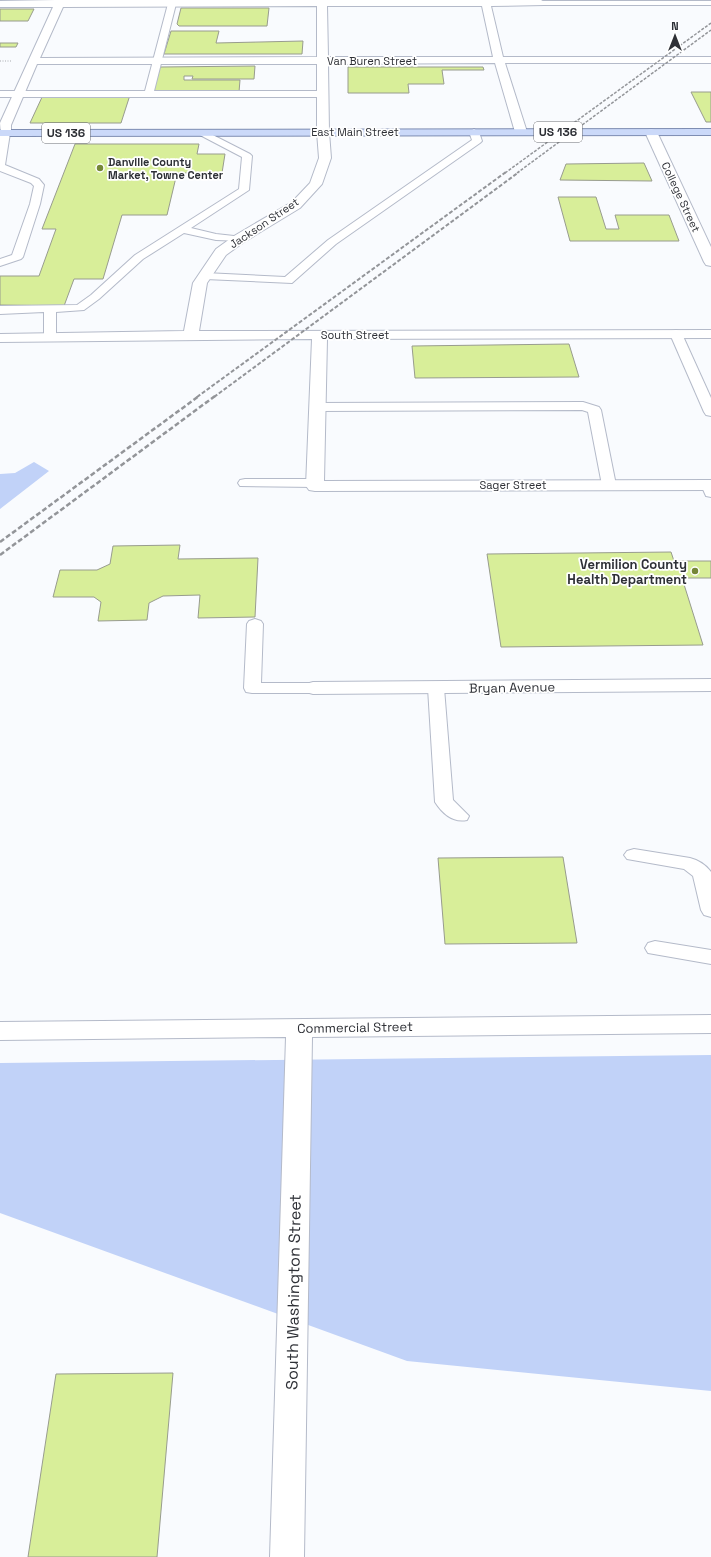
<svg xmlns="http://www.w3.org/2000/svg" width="711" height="1557" viewBox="0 0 711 1557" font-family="'Space Grotesk',sans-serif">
  <rect width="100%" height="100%" fill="#f9fbfe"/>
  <!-- green -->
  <g fill="#c1d2f8">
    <polygon points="34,462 49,471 0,509 0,474 15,473"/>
    <polygon points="711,1055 711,1391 407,1361 0,1213 0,1063"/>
  </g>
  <!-- building -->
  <g fill="#d8ee99" stroke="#989c8e">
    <polygon points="181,8 269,8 267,26 179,26 177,24"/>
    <polygon points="0,9 34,9 28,21 0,21"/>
    <polygon points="171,31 219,31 216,43 303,41 302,54 164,54"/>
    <polygon points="0,43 18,43 16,47 0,47"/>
    <polygon points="255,66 254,79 192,79 193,76 184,76 184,80 240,80 239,92 164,93 154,90 160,67"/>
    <polygon points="348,67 483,67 484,70 442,70 444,84 408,84 409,93 348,93"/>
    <polygon points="691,92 711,92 711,122 706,122"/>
    <polygon points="43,95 130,95 121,123 30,123"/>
    <polygon points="75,144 199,144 197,154 225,154 222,173 177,173 167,215 122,215 103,279 74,279 64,306 0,305 0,276 39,276 56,229 42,229"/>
    <polygon points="644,163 652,181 560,180 566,164"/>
    <polygon points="558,197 596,197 606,229 619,229 615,215 669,215 679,241 570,241"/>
    <polygon points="569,344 579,377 415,378 412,346"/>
    <polygon points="180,545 178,559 258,558 255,617 198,618 200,595 163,596 149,603 147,620 98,621 101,602 94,597 53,597 60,570 97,570 110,564 113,546"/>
    <polygon points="671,552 674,561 711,561 711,578 682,578 703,645 501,647 487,554"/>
    <polygon points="563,857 577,943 445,944 438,858"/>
    <polygon points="173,1373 157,1557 28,1557 56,1374"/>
  </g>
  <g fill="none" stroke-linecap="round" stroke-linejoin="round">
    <!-- service casing -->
    <g stroke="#b4bac9" stroke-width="2">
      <g id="service">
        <polygon points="169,0 177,0 154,91 323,91 327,94 323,97 0,97 0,91 145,91"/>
        <rect x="538" y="1" width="173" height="4"/>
        <polygon points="474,129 479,132 482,141 480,143 336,244 292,283 205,279 201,278 199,276 201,274 205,273 285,277 328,240 472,140 469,132"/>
        <polygon points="5,130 10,133 5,165 39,179 44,185 40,204 23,257 21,259 0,266 0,259 12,255 30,204 34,186 31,183 0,171 0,135 2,131"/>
        <polygon points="203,130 250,154 252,156 249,190 191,228 216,234 243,237 244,239 243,241 216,240 184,233 143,259 99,299 84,310 56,312 56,338 54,341 46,341 44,338 44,312 0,314 0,306 77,305 91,295 135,255 239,189 242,157 200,135 198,133"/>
        <polygon points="676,330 680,331 682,334 711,398 711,416 706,415 704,412 670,334 672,331"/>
        <polygon points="583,402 599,407 601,410 616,485 614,488 609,489 604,488 602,485 588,412 582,410 317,411 312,410 310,407 312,404 317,403"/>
        <polygon points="245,479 315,479 320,480 322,483 320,486 315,487 240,486 238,483 240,480"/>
        <polygon points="708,481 711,482 711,497 706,496 701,485 703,482"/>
        <polygon points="255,619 261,621 263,624 261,683 313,683 319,684 321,688 319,692 313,693 252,693 246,692 244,688 247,624 249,621"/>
        <path d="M436 683 442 684 444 688 453 800 469 816 467 820C453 823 442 813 435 802L428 688 430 684Z"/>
        <path d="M634 849 690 858C698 860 706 865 711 872V917L704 915 701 910 693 876 684 869 627 859 624 855 627 851Z"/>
        <polygon points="655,941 711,950 711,964 648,953 645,948 648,943"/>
      </g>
    </g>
    <!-- minor casing -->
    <g stroke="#b4bac9" stroke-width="2">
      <g id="minor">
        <path d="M56 0H541L546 3 544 5 491 6 503 57H711V63H505L527 132 525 134H517L515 132 495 63 328 64 329 132 331 158 322 184 300 208 244 242 226 255 207 283 199 331 711 330V338L327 339 324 481 711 480V490L315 491 309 490 306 486 312 339 0 342V334L184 331 193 283 216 249 234 236 292 202 310 183 319 158 317 132V64H37L11 125V133L9 135H1L0 123 53 7H0V1ZM317 6V57L40 58 63 7ZM327 6H482L493 57H328Z"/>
        <polygon points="651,129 655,130 657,132 711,247 711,266 706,265 704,262 645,132 647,130"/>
        <polygon points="711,679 711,691 313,694 306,692 303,688 306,684 313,682"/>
        <polygon points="711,1015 711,1033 312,1037 304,1557 270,1557 286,1037 0,1040 0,1022"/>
      </g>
    </g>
    <!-- primary casing -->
    <g stroke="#7e8db2" stroke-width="2">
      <polygon id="primary" points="711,129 711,135 0,136 0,130"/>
    </g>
    <!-- path -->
    <polyline stroke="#a9abaf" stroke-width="1" stroke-dasharray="1 1.5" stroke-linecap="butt" points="0,61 11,61"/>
    <!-- service -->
    <use href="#service" fill="#fff" fill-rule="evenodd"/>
    <!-- minor -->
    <use href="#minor" fill="#fff" fill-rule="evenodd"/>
    <!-- primary -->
    <use href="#primary" fill="#cbd9f9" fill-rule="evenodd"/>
    <!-- rail-far2 -->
    <g stroke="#939599" stroke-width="1.5" stroke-dasharray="3 1.5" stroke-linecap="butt">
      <polyline points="505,173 711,23"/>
      <polyline points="517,173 711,30"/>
    </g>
    <!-- rail-far1 -->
    <g stroke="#939599" stroke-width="2" stroke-dasharray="4 2" stroke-linecap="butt">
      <polyline points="197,397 506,172"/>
      <polyline points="214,397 519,172"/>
    </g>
    <!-- rail -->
    <g stroke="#939599" stroke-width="2.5" stroke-dasharray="5 2.5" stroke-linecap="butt">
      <polyline points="0,542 199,396"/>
      <polyline points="0,555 215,396"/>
    </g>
  </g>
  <!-- markers -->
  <g fill="#758737" stroke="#fff" stroke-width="1.5">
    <circle cx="100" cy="168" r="4"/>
    <circle cx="695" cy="571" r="4"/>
  </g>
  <g text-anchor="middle" stroke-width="3.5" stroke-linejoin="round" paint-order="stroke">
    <!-- far-street labels -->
    <g font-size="11" fill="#2e3036" stroke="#fff">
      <text x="372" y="65">Van Buren Street</text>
      <text x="355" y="136">East Main Street</text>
      <text transform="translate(681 197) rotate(65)" y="4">College Street</text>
      <text transform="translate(264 223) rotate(-34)" y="4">Jackson Street</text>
      <text x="355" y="339">South Street</text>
      <text x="513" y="489">Sager Street</text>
    </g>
    <!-- far-poi labels -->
    <g font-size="11" font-weight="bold" fill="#2e3036" stroke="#fff" text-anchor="start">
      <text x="108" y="166">Danville County<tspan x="108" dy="13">Market, Towne Center</tspan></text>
    </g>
    <!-- shield labels -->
    <g fill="#fff" stroke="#6d6e72" stroke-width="1">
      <rect x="534" y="122" width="48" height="20" rx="3"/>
      <rect x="42" y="123" width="48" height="20" rx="3"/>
    </g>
    <g font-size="12" font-weight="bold" fill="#2e3036">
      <text x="558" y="136">US 136</text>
      <text x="66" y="137">US 136</text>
    </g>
    <!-- poi labels -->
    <g font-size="13" font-weight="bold" fill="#2e3036" stroke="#fff" text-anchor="end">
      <text x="687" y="569">Vermilion County<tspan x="687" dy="15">Health Department</tspan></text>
    </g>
    <!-- street labels -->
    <g font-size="13" fill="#2e3036" stroke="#fff">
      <text transform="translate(512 687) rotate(-1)" y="5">Bryan Avenue</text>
      <text transform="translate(355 1027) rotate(-1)" y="5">Commercial Street</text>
    </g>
    <!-- near-street labels -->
    <g font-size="16" fill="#2e3036" stroke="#fff">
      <text transform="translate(293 1292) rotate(-89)" y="6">South Washington Street</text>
    </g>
  </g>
  <!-- north arrow -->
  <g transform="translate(675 36)" stroke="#ffffff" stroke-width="3" paint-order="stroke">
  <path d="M0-3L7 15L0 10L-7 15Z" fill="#2e3036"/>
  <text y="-6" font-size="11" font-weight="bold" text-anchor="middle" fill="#2e3036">N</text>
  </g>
</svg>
